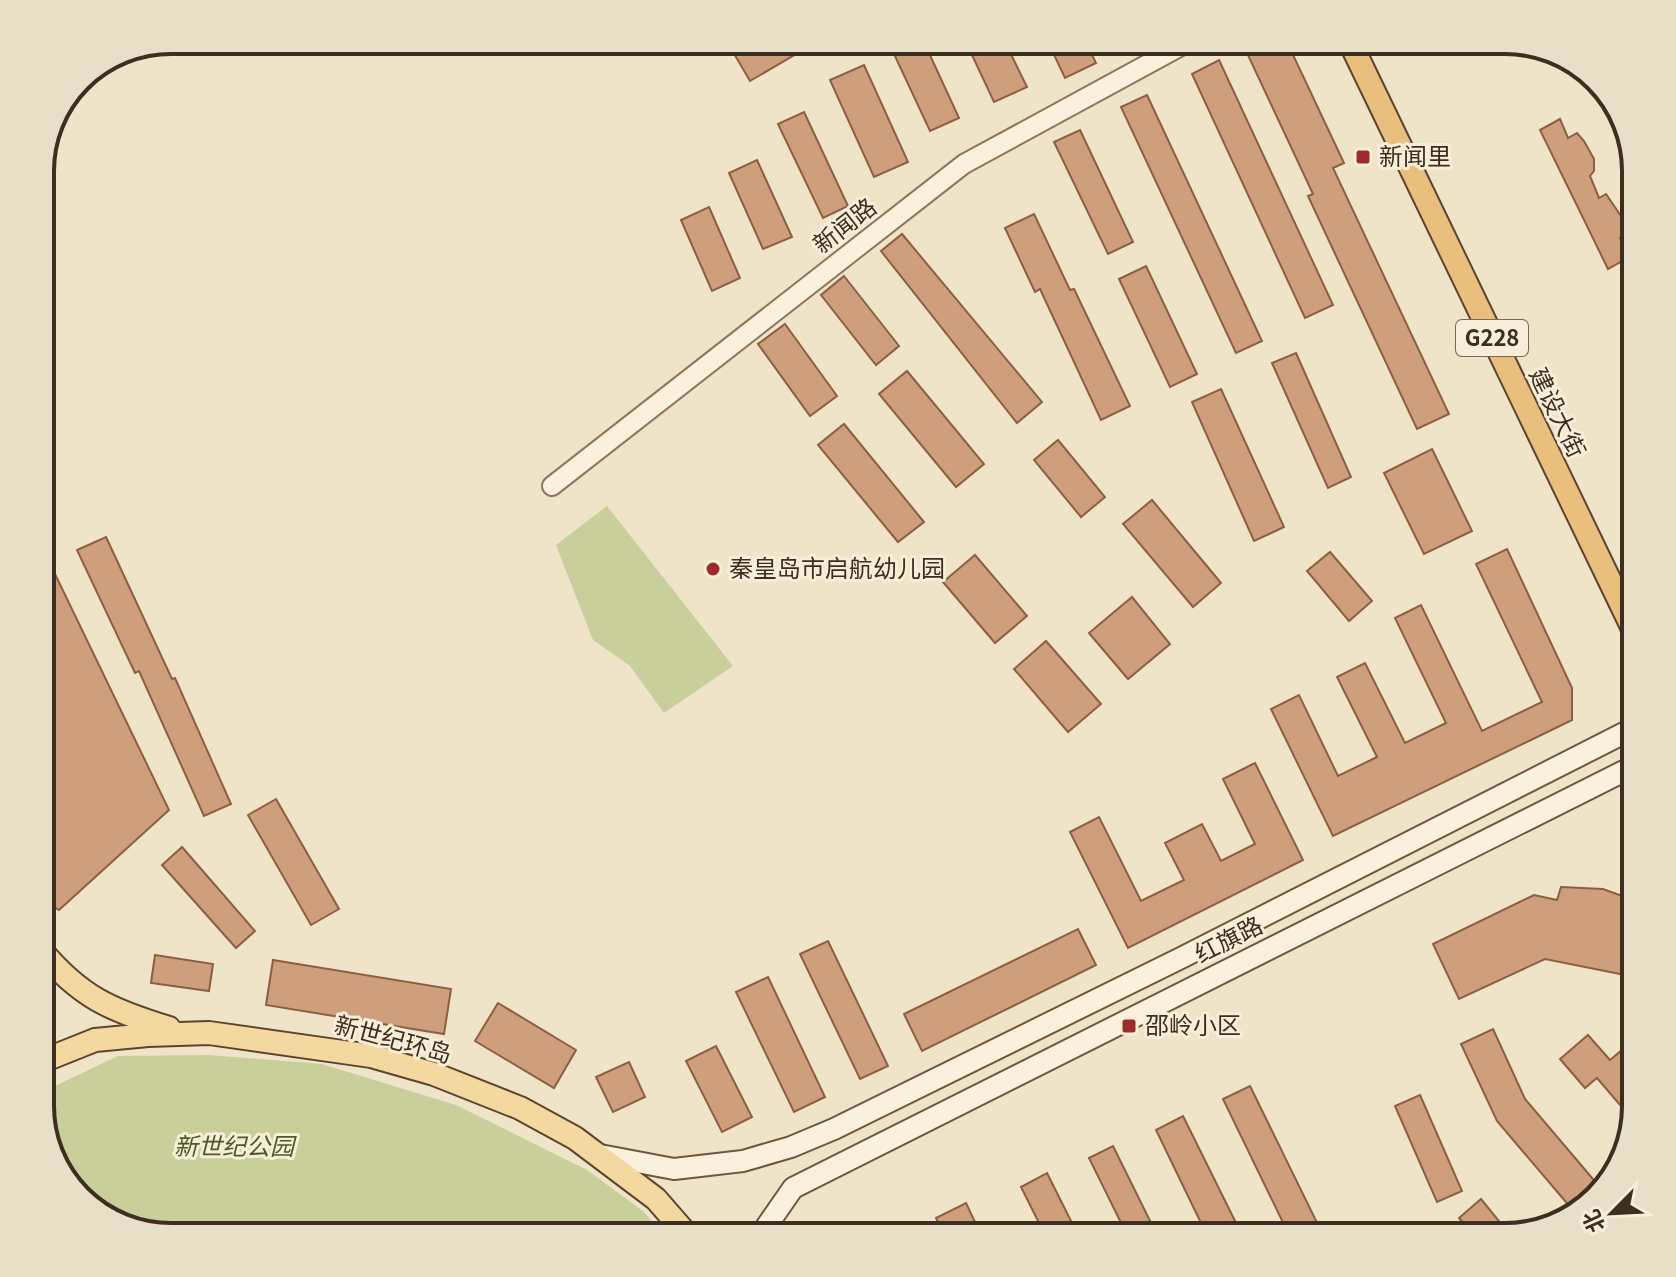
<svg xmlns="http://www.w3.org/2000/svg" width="1676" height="1277" viewBox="0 0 1676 1277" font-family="Georgia,'Noto Sans SC',serif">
  <rect width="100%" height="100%" fill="#f0e4c8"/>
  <!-- green -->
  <g fill="#c9cf9b">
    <polygon points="607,506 733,666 664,713 630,666 593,640 556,545"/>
    <polygon points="209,1055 322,1064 456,1105 587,1170 643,1211 665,1237 170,1237 91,1210 54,1164 40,1114 40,1093 118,1056"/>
  </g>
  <!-- building -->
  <g fill="#cf9f7d" stroke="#8d5f41" stroke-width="2">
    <polygon points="726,40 820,40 750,81"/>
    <polygon points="923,40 959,118 930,131 894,54"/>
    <polygon points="965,40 1004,40 1027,87 994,102"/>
    <polygon points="1047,40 1085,40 1096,63 1065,78"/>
    <polygon points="1273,40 1286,40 1344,163 1333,168 1449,414 1417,429 1308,196 1313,194 1247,53"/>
    <polygon points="1219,60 1333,305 1305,318 1192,74"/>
    <polygon points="864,65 908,162 874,177 830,80"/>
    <polygon points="1147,95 1262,341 1236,353 1121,107"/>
    <polygon points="804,112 848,206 823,218 778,124"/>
    <polygon points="1560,119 1568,138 1577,133 1584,141 1594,159 1594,171 1590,176 1599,198 1606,194 1625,222 1627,233 1620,238 1629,257 1608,269 1540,130"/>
    <polygon points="1080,130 1133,242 1108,254 1054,142"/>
    <polygon points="757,160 792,237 763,249 729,173"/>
    <polygon points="709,207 740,278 712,291 681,220"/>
    <polygon points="1034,214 1070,290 1074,289 1130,406 1101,420 1040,289 1035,292 1005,228"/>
    <polygon points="902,234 1042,402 1017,423 881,251"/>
    <polygon points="1146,266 1197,374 1170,387 1119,279"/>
    <polygon points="844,276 899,346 876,365 821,295"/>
    <polygon points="785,324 837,396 810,416 758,344"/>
    <polygon points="1296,353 1351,477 1328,488 1272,363"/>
    <polygon points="907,371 984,464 956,487 879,394"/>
    <polygon points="1221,389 1284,527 1254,541 1192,402"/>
    <polygon points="844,424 924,522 898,542 818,445"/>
    <polygon points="1058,440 1105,497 1081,517 1034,460"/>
    <polygon points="1432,449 1472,531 1424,554 1384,473"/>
    <polygon points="1152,500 1221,583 1193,607 1123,524"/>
    <polygon points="106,537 172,679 175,678 231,804 204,816 139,671 135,673 77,550"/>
    <polygon points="40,543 169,810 59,910 40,899"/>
    <polygon points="1507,549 1572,688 1572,720 1333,836 1271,709 1299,695 1338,776 1377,757 1337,677 1365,663 1405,743 1446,723 1395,618 1421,605 1482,731 1542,702 1476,564"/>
    <polygon points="1330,552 1372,601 1349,621 1307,571"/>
    <polygon points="975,555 1027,616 995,643 943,582"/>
    <polygon points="1132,597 1170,644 1128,679 1089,633"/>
    <polygon points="1046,641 1101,704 1068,732 1014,669"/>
    <polygon points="1255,763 1303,860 1128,948 1070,832 1099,817 1141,901 1184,880 1165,843 1202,824 1221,861 1255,844 1223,779"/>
    <polygon points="276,799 339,909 311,925 248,815"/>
    <polygon points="182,847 255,931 236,948 162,865"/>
    <polygon points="1561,887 1603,889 1636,901 1636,988 1625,975 1545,959 1459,999 1433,944 1534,895 1557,900"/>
    <polygon points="1078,929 1096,965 922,1051 904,1014"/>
    <polygon points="828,941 888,1066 860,1079 800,954"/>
    <polygon points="155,955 213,964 209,991 151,983"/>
    <polygon points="273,960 451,989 444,1034 266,1005"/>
    <polygon points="768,977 825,1097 794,1112 736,992"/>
    <polygon points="498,1003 576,1050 554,1088 475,1041"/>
    <polygon points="1493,1029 1525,1099 1598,1185 1571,1208 1497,1121 1461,1044"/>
    <polygon points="1588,1035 1610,1060 1622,1050 1636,1066 1636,1107 1632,1119 1597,1078 1585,1088 1560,1059"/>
    <polygon points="716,1046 752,1117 722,1132 686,1061"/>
    <polygon points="629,1062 645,1097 613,1112 596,1077"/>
    <polygon points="1250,1086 1324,1237 1290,1237 1223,1099"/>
    <polygon points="1420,1095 1462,1191 1437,1202 1395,1106"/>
    <polygon points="1183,1116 1236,1223 1243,1237 1209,1237 1201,1223 1156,1130"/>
    <polygon points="1113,1146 1158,1237 1128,1237 1089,1158"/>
    <polygon points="1047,1173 1079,1237 1046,1237 1021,1187"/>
    <polygon points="1481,1199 1511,1236 1475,1237 1459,1218"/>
    <polygon points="966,1203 982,1237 945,1237 936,1218"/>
  </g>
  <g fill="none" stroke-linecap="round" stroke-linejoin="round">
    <!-- tertiary casing -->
    <g stroke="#8d765c" stroke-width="22">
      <polyline id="tertiary" points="552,486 964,164 1192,40"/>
    </g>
    <!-- secondary casing -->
    <g stroke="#6f573f" stroke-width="24">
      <g id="secondary">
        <polyline points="600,1155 674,1169 743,1161 791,1147 834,1129 1179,959 1636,727"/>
        <polyline points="762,1237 766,1227 793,1188 1636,765"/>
      </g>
    </g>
    <!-- primary casing -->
    <g stroke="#5b4430" stroke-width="26">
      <g id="primary">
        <path d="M40 949C80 997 110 1010 169 1028"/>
        <polyline points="40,1062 95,1040 148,1035 209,1033 371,1056 434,1074 520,1108 575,1138 656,1199 689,1237"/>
      </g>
    </g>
    <!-- trunk casing -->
    <g stroke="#5b4430" stroke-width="26">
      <polyline id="trunk" points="1349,40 1636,635"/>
    </g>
    <!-- tertiary -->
    <use href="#tertiary" stroke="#faf1dc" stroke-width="18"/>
    <!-- secondary -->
    <use href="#secondary" stroke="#faf1dc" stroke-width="20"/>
    <!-- primary -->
    <use href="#primary" stroke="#f3d9a0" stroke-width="22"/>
    <!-- trunk -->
    <use href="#trunk" stroke="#eabe7c" stroke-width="22"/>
  </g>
  <!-- markers -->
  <g fill="#9e2a2b" stroke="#f7eed8" stroke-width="3">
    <rect x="1355" y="149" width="16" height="16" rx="4"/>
    <circle cx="713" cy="569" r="8"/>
    <rect x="1121" y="1018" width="16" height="16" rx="4"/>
  </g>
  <g text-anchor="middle" stroke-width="6" stroke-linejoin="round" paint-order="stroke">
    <!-- shield labels -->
    <rect fill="#f7eed8" stroke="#756857" stroke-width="2" x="1456" y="320" width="72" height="36" rx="6"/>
    <g font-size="22" font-weight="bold" fill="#3d2e20">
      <text x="1492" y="346">G228</text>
    </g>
    <!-- poi labels -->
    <g font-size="24" fill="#3d2e20" stroke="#f7eed8" text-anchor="start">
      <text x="1379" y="165">新闻里</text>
      <text x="729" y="577">秦皇岛市启航幼儿园</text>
      <text x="1145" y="1034">邵岭小区</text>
    </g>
    <!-- street labels -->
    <g font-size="24" fill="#3d2e20" stroke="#f7eed8">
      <text transform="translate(845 226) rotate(-38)" y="8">新闻路</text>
      <text transform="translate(1557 413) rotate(64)" y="8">建设大街</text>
      <text transform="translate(1229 940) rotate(-27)" y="8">红旗路</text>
      <text transform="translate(393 1040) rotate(15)" y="8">新世纪环岛</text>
    </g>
    <!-- park labels -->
    <g font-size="24" font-style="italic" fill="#4d5a26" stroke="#f7eed8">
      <text x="234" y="1155">新世纪公园</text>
    </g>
  </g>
  <!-- crop -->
  <path d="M0 0H1676V1277H0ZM171 54H1505A117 117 0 0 1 1622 171V1106A117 117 0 0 1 1505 1223H171A117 117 0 0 1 54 1106V171A117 117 0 0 1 171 54Z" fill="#e8dfc9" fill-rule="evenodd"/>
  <path fill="none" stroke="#3d2e20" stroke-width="4" d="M171 54H1505A117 117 0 0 1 1622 171V1106A117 117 0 0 1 1505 1223H171A117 117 0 0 1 54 1106V171A117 117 0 0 1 171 54Z"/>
  <!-- north arrow -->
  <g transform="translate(1612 1213) rotate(246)" stroke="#f7eed8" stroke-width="6" paint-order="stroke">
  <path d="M0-6L14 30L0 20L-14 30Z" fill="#3d2e20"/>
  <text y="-12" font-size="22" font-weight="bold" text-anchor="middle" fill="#3d2e20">北</text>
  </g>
</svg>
